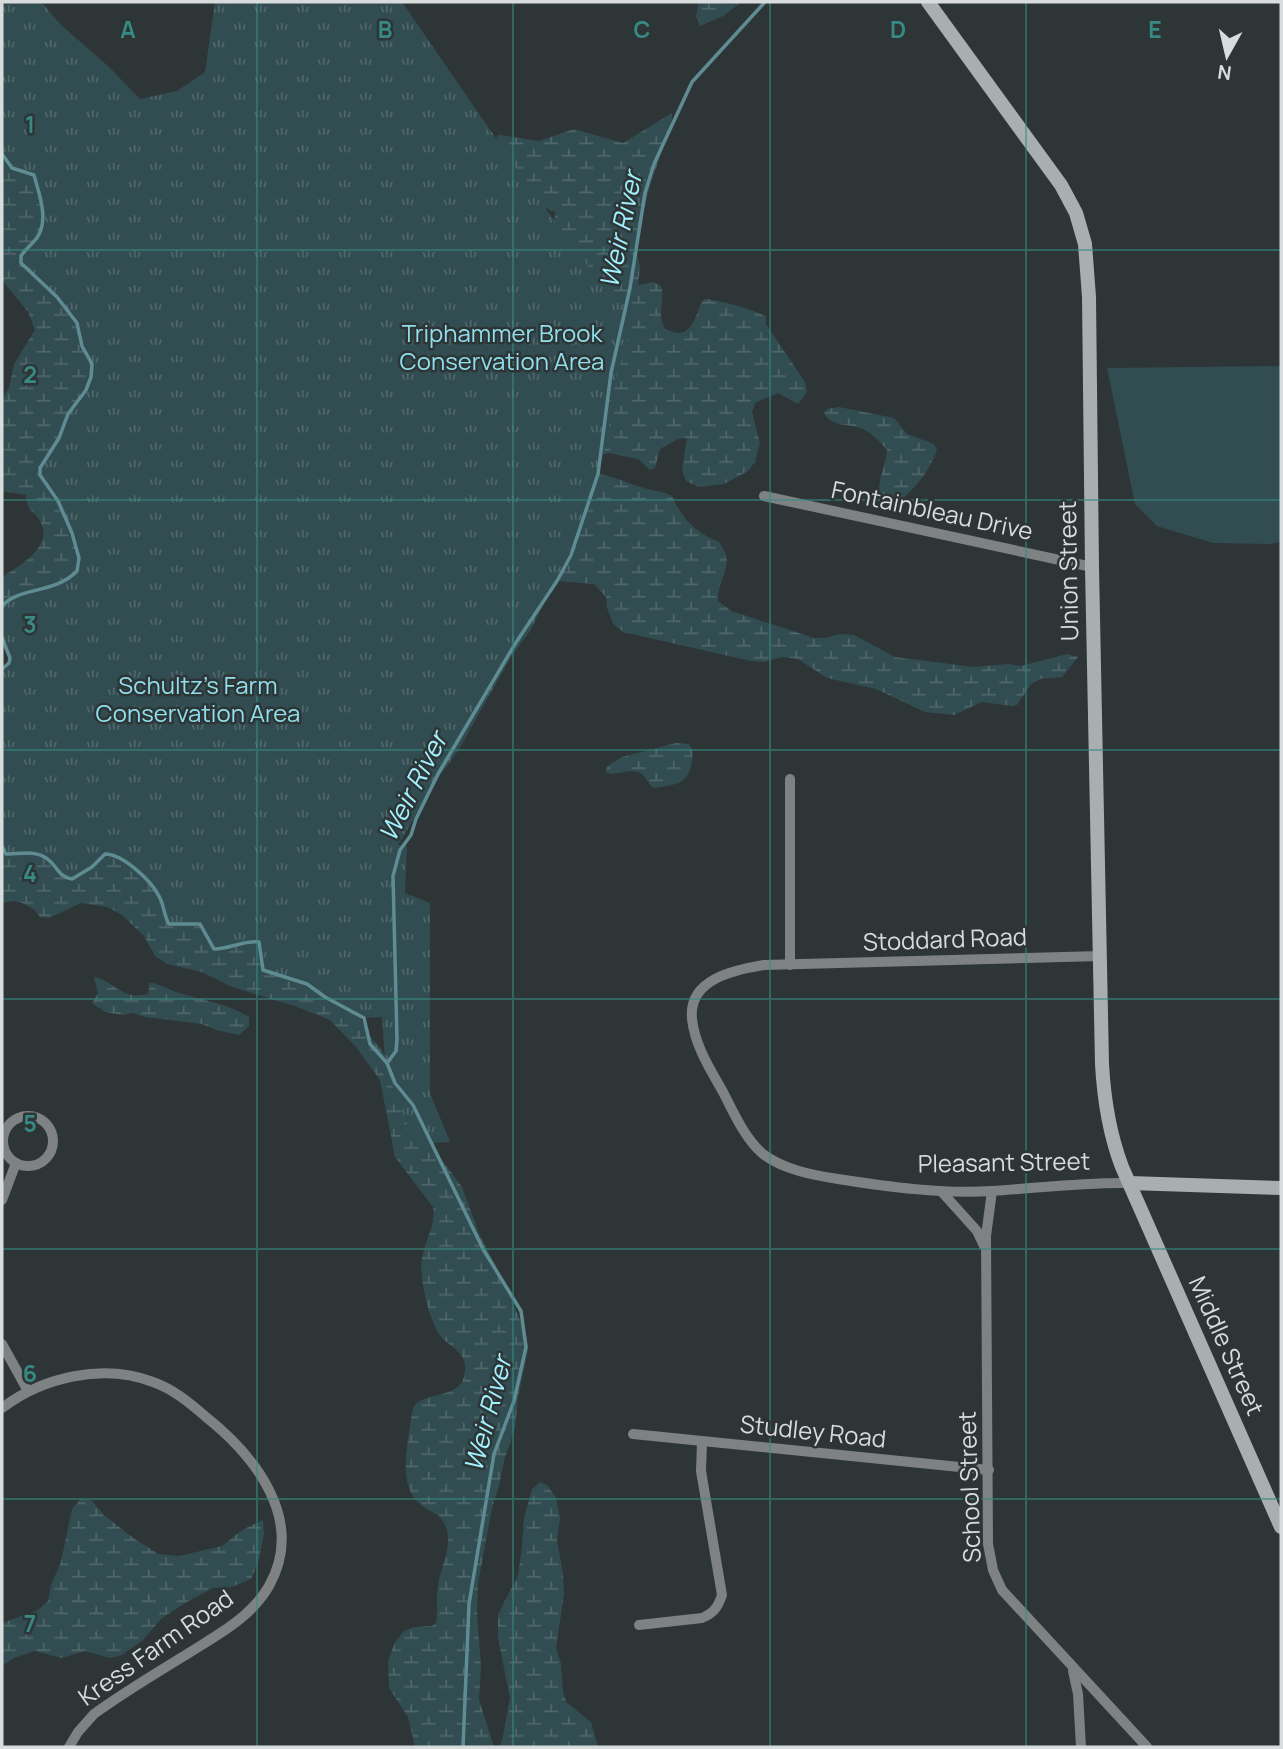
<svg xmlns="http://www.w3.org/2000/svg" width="1283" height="1749" viewBox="0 0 1283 1749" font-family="Manrope,sans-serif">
  <defs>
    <pattern id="wetland-marsh" width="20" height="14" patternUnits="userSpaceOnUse" patternTransform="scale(1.75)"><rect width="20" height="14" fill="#324d51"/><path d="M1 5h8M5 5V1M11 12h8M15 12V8" fill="none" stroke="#4f666a"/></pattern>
    <pattern id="park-tufts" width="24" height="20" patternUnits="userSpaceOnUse" patternTransform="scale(1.75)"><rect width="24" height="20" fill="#324d51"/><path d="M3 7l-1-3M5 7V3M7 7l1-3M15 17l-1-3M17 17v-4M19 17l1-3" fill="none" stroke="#4f666a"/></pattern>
  </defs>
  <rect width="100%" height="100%" fill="#2e3536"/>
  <!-- wetland -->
  <g fill="url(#wetland-marsh)">
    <path d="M2 2 91 245 97 564 6 647 2 645V577C18 566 53 548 41 523 35 509 28 516 26 495L2 491V399L9 388 14 364 35 330 28 312 2 280Z"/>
    <polygon points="699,2 742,2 723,16 700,26 696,16"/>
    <path d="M672 113V120L650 186 641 222 637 254 640 267 638 285 653 282 661 286C665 298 658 312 663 324 664 329 667 330 671 331 691 340 696 315 702 301L705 299C718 300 757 310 766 317V324L805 382 807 392 798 404 778 393 755 403 752 412 760 443 755 462 748 471 724 484 699 487 686 481 682 470 687 438 678 439 660 449 655 468 650 470 638 459 609 453 601 455 554 227 555 212 541 206 495 144 497 136 500 135 539 141 574 129 623 143Z"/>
    <path d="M839 407 894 418 907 434 934 444 937 450C928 475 910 495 888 509 869 492 886 471 887 450 880 442 871 431 860 428 846 423 833 428 824 413L827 409Z"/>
    <path d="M598 474C615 476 628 484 644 488 654 491 662 491 672 496 683 520 695 532 719 542 737 568 717 575 718 601L731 611 814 638H825L840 634 854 635 895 657 974 667 1008 664 1021 666 1067 654 1078 657 1062 677 1040 679 1031 684 1017 705 1012 706 982 702 954 715 925 712 876 689 827 678 798 659 782 657 764 662 751 661 623 632 613 624 607 608 606 597 594 584 557 581 571 555Z"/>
    <path d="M676 743 689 744C693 750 693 754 692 761 688 786 676 784 654 788 648 784 647 779 642 774 633 767 617 776 606 773L607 766 622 757Z"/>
    <path d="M58 795 359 1015 367 1032 386 1056 442 1160 462 1187 479 1233 511 1297 527 1338 528 1350 518 1398 515 1428 504 1461 499 1486 492 1508 478 1583 477 1612 481 1668 479 1700 494 1747H415L408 1717 389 1688 388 1661 395 1642 404 1631 414 1627 432 1626 436 1623C438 1610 436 1598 438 1586 441 1564 454 1546 445 1525 440 1513 430 1512 421 1505 406 1492 405 1476 406 1457 407 1449 411 1409 415 1405 427 1392 458 1398 464 1377 471 1351 449 1349 439 1334 434 1326 428 1310 426 1300 423 1285 419 1268 423 1253 427 1237 436 1224 433 1207L395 1157 380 1080 356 1047 330 1020 295 1006 232 987 202 972 167 964 155 956 144 936 122 915 107 907 81 903 49 918 40 917 35 910 22 903 14 901 2 903V816Z"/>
    <path d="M94 977C115 981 121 1001 148 994L150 983C159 983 167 989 176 992 200 1000 227 1003 249 1017V1026L239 1035 216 1030 202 1024 145 1017 133 1013 123 1015 105 1012 92 1003 98 993Z"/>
    <polygon points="540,1482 547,1485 556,1498 560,1518 557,1540 563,1573 564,1594 556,1648 561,1664 563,1691 566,1702 591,1722 598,1747 499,1747 502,1741 510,1698 498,1638 498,1615 518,1575 522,1547 524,1518 532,1489"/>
    <polygon points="81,1499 91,1500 104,1515 132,1537 158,1554 179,1556 222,1546 242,1530 263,1520 264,1534 258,1563 251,1579 232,1587 213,1588 187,1602 162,1618 142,1641 122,1655 110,1658 85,1651 61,1658 35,1651 14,1658 2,1666 2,1623 38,1610 48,1601 51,1585 61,1562 72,1509"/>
  </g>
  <!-- park -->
  <path fill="url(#park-tufts)" d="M2 2H41L61 25 109 67 140 99 177 91 205 72 215 2H402L528 185 594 274 631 310V326L617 377 609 397 611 413 606 445 575 542 530 631 511 657 458 751 441 774 398 845 407 846 405 893 430 903V1093L450 1142 418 1144 408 1126 386 1070 382 1017 364 1018 325 997 307 984 263 970 260 946 257 941 214 949 200 925 169 924C164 916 164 906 160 898 152 881 124 854 105 854L92 867 72 879C57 876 55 861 41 856 29 851 14 858 3 851L2 669 9 663 10 658 2 638V606C18 587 55 594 77 571L79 558 72 533 58 501 40 475V468L59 438 68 414 86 390 91 377 92 365 82 346 77 323 57 297 21 263V256C25 250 31 245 36 239 50 221 39 194 34 175L2 163Z"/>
  <!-- pitch -->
  <polygon fill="#324d51" points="1281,366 1281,542 1270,544 1213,543 1157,526 1135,504 1107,368"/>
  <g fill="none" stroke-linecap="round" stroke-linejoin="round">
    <!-- stream -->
    <g stroke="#5f8c93" stroke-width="3.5">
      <path d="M2 154 12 168 34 175C39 194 50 221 36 239 31 245 25 250 21 256V263L57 297 77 323 82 346 92 364 91 377 86 390 68 414 59 438 40 468V475L58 501 72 533 79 558 77 571C55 594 18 587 2 606"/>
      <polyline points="2,638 10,658 9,663 2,669"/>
      <path d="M2 846 6 854C19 854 35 850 46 858 57 865 58 877 72 879L92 867 105 854C123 854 152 881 160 898 164 906 164 916 169 924H200L214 949C230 949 244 940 259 942L263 970 307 984 325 997 364 1018 370 1044 387 1063"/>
      <polyline points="463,1747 469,1604 494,1454 514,1401 526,1347 521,1311 483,1249 413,1105 395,1083 387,1063 396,1051 397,1040 393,876 400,850 411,835 416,819 438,774 515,644 557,581 571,555 598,474 611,373 630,288 645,193 654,164 692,82 765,2"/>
    </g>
    <!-- street -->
    <g stroke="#7e8283" stroke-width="10">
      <polyline points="764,496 1092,567"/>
      <path d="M1101 956 764 965C734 970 688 979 692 1019 695 1046 710 1069 723 1092 734 1113 745 1139 763 1154 784 1170 813 1175 838 1179 889 1187 941 1194 992 1191 1038 1188 1083 1182 1130 1183"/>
      <polyline points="790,965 790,779"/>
      <circle cx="28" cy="1141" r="25"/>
      <polyline points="941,1191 977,1231 984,1246"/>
      <polyline points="992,1191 986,1236 988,1544 993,1570 1002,1590 1147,1747"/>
      <polyline points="2,1200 16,1163"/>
      <polyline points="2,1344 28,1391"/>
      <path d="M2 1408C43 1377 103 1363 153 1382 173 1389 190 1403 206 1417 255 1456 306 1520 269 1586 250 1619 215 1636 184 1656 153 1675 123 1693 94 1714L78 1732 69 1747"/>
      <polyline points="633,1434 989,1470"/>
      <path d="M639 1625 702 1618C714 1613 718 1607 722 1595L701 1471 702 1442"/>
      <polyline points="1073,1671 1078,1694 1081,1747"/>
    </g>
    <!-- secondary -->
    <g stroke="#a9afb0" stroke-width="14">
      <path d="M928 2 1061 185 1076 213 1085 244 1089 297 1092 567 1102 1064C1104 1100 1109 1133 1122 1167L1281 1527"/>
      <polyline points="1130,1183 1281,1188"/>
    </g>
  </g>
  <!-- grid -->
  <path fill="none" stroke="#378a84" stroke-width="2" stroke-opacity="0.55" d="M257 2V1747M513 2V1747M770 2V1747M1026 2V1747M2 250H1281M2 500H1281M2 750H1281M2 999H1281M2 1249H1281M2 1499H1281"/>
  <g text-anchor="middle" stroke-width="5" stroke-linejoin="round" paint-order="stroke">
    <!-- park labels -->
    <g font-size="24" fill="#90dfec" stroke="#2e3536">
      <text x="502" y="342">Triphammer Brook<tspan x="502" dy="28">Conservation Area</tspan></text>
      <text x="198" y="694">Schultz's Farm<tspan x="198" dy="28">Conservation Area</tspan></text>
    </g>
    <!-- street labels -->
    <g font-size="24" fill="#d8dcdd" stroke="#2e3536">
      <text transform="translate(932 511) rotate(12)" y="8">Fontainbleau Drive</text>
      <text transform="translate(1069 571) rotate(-91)" y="8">Union Street</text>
      <text transform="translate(945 940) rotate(-2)" y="8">Stoddard Road</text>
      <text transform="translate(1004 1163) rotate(-1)" y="8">Pleasant Street</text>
      <text transform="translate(1226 1346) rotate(66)" y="8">Middle Street</text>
      <text transform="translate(813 1432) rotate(6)" y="8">Studley Road</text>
      <text transform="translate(970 1487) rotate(-92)" y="8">School Street</text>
      <text transform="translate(156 1648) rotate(-35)" y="8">Kress Farm Road</text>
    </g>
    <!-- water labels -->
    <g font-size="26" font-style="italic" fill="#a1f1fe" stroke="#2e3536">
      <text transform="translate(621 230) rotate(-78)" y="9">Weir River</text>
      <text transform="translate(413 787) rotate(-63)" y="9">Weir River</text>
      <text transform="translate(488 1414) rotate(-75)" y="9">Weir River</text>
    </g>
  </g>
  <g font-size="23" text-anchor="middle" font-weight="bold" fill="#378a84" stroke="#2e3536" stroke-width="5" stroke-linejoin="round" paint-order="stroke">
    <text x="128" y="38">A</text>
    <text x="385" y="38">B</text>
    <text x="642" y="38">C</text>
    <text x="898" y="38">D</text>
    <text x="1155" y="38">E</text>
    <text x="30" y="133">1</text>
    <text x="30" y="383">2</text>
    <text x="30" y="633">3</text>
    <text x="30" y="882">4</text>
    <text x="30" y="1132">5</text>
    <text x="30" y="1382">6</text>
    <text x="30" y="1632">7</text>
  </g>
  <!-- border -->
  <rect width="1283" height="1749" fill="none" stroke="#d8dcdd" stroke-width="7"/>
  <!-- north arrow -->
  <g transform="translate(1227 56) rotate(188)" stroke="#2e3536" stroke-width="5" paint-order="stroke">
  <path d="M0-5L12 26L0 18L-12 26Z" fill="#d8dcdd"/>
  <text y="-10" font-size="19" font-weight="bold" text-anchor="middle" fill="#d8dcdd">N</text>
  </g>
</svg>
